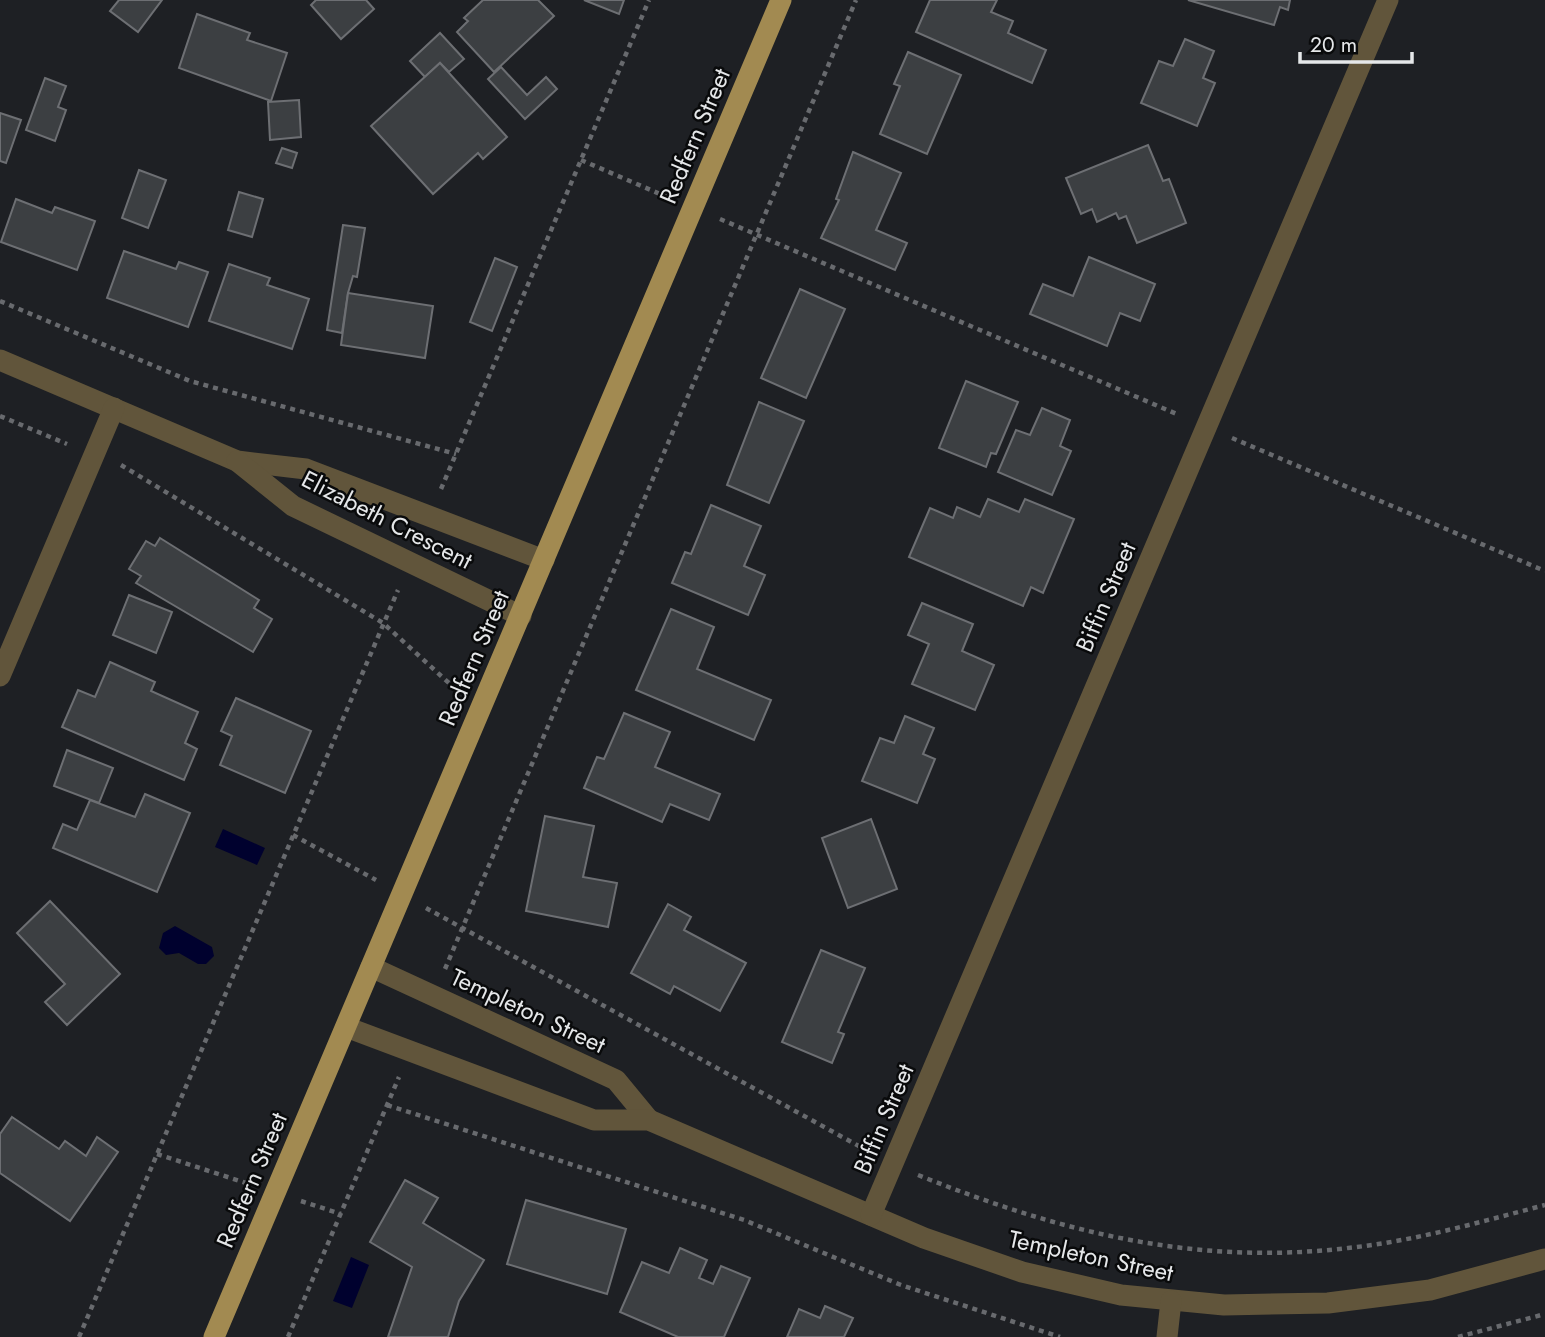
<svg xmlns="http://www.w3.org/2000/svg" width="1545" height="1337" viewBox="0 0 1545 1337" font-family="Jost,sans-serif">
  <rect width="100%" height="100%" fill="#1e2024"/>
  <!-- water -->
  <g fill="#00012e">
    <polygon points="223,829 265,848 257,865 215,847"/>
    <polygon points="175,926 212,947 214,956 206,964 198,964 179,953 166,955 159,948 163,933"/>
    <polygon points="351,1257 369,1265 352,1308 333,1301"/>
  </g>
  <!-- building -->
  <g fill="#3c3f42" stroke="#6d6f73" stroke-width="2">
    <polygon points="119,0 162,0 138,32 110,11"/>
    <polygon points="316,0 366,0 374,9 341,39 311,5"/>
    <polygon points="483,0 538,0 554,16 494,72 457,32 468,21 464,18"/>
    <polygon points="584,0 624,0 619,14"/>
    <polygon points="930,0 997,0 991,12 1013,21 1008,33 1046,50 1032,83 916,32"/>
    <polygon points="1188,0 1290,0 1288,10 1280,7 1274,25"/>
    <polygon points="197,14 250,33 247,40 287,53 271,101 179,68"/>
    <polygon points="440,33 464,59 449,72 440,63 425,77 410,61"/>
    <polygon points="1185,39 1214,51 1203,78 1215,83 1197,126 1141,103 1159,61 1173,66"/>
    <polygon points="908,52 961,75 927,154 880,134 900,86 894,84"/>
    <polygon points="440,63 507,137 483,159 478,153 433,194 371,126"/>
    <polygon points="501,67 527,95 546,77 557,89 525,119 488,79"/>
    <polygon points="45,78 66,86 58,107 66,110 55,141 26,130"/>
    <polygon points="299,100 301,137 270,140 268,102"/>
    <polygon points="0,113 21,120 6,163 0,161"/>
    <polygon points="1148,145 1163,181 1169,179 1186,223 1137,243 1126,216 1119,219 1116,213 1097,222 1092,209 1081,214 1066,178"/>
    <polygon points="282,148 297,153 292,168 276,163"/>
    <polygon points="853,152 901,173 876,230 907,243 895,270 821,238 839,200 836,199"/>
    <polygon points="139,170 166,180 148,228 122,218"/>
    <polygon points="239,192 263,199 252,237 228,230"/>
    <polygon points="16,199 52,213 55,207 95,221 77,270 1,242"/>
    <polygon points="343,225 365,228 357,277 353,276 348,293 342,333 327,330"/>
    <polygon points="124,251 176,269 179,262 208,272 188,327 107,298"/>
    <polygon points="1089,257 1155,284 1140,321 1120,313 1107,346 1030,314 1043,284 1073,296"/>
    <polygon points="495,258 517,267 492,331 470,322"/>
    <polygon points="229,264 270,278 267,285 309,299 292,349 209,321"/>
    <polygon points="800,289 845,309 806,398 761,378"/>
    <polygon points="348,293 433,306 425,358 341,345"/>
    <polygon points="966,381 1018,402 996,454 991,453 986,467 939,448"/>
    <polygon points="759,402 804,421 769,503 727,485"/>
    <polygon points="1042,408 1070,420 1060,446 1071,451 1052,495 998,472 1016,430 1030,435"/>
    <polygon points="988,499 1019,512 1025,499 1074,519 1043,593 1031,587 1023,606 909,557 930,508 953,518 957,507 980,517"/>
    <polygon points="711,505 761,526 744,566 765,575 748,615 672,583 685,552 691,554"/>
    <polygon points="160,538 259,600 254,608 272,619 253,652 136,583 141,576 129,569 146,541 155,546"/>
    <polygon points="129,595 172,612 156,653 113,635"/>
    <polygon points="922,603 973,624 962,651 994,665 975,710 912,684 929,644 908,635"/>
    <polygon points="671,609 714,627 697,669 771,700 754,740 636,690"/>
    <polygon points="110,662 155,682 151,691 198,712 185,743 197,749 184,780 62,727 78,690 95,697"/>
    <polygon points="236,698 311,731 285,793 220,765 232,736 221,731"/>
    <polygon points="624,713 670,732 655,767 720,794 709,820 670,804 662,822 584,788 597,757 604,759"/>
    <polygon points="905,716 934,728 923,754 935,759 917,803 862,781 880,738 894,743"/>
    <polygon points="67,750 113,768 99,803 54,786"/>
    <polygon points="145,794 190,813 157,892 53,848 63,824 77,830 90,800 135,817"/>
    <polygon points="545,816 594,826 583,877 617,883 608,927 526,911"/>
    <polygon points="871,819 897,889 848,908 822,838"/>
    <polygon points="50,901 120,974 67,1025 45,1002 65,984 17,933"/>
    <polygon points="668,904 691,917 684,930 746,963 720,1011 674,986 670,994 631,973"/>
    <polygon points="821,950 865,968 838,1032 844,1034 832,1063 782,1042"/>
    <polygon points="12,1117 59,1149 65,1141 86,1156 97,1137 118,1152 70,1221 0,1173 0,1134"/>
    <polygon points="405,1180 438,1198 423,1223 484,1260 459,1301 448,1337 388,1337 412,1267 370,1242"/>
    <polygon points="526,1200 626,1229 607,1294 507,1264"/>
    <polygon points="680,1248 707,1260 699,1278 713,1284 721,1266 750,1278 724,1337 678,1337 620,1312 642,1262 669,1273"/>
    <polygon points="825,1306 853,1318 844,1337 787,1337 799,1309 820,1318"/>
  </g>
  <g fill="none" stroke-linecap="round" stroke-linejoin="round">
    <!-- path -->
    <g stroke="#686a6e" stroke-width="4.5" stroke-dasharray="5 5" stroke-linecap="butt">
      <polyline points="581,160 667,197"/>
      <polyline points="720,219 1179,415"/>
      <polyline points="0,301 190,381 456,454"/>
      <polyline points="0,416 67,444"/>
      <polyline points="1232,438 1545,571"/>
      <polyline points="121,465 383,623 450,684"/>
      <polyline points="441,489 649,0"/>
      <polyline points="293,835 376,880"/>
      <polyline points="426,908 866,1150"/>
      <polyline points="445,969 856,0"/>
      <polyline points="387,1105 744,1220 901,1285 1060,1337"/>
      <polyline points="157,1154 246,1183"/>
      <path d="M918 1175C1060 1232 1194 1266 1348 1248 1415 1241 1480 1222 1545 1205"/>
      <polyline points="301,1201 341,1214"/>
      <polyline points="79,1337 398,590"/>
      <polyline points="288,1337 399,1077"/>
      <polyline points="1458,1337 1545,1314"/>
    </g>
    <!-- minor -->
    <g stroke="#61553b" stroke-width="21">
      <polyline points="0,360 237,461 306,469 544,560"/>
      <polyline points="237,461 293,506 521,616"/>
      <polyline points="0,676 114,408"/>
      <polyline points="371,967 616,1080 649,1120"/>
      <polyline points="346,1027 594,1120 649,1120 924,1238 1022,1272 1121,1295 1224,1305 1328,1303 1430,1290 1545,1259"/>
      <polyline points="871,1215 1388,0"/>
      <polyline points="1167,1337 1171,1301"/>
    </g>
    <!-- major -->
    <polyline stroke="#a28a51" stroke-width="21" points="214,1337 781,0"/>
  </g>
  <g text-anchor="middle" stroke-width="5" stroke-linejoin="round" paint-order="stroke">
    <!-- street labels -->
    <g font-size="24" fill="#e5e7e9" stroke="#090a0b">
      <text transform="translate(695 136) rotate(-67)" y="8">Redfern Street</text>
      <text transform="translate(387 520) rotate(27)" y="8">Elizabeth Crescent</text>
      <text transform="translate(1106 597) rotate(-67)" y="8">Biffin Street</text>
      <text transform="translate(474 658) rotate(-67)" y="8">Redfern Street</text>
      <text transform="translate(528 1011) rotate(25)" y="8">Templeton Street</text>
      <text transform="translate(884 1119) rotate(-67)" y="8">Biffin Street</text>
      <text transform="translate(252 1180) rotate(-67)" y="8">Redfern Street</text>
      <text transform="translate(1091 1256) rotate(12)" y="8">Templeton Street</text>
    </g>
  </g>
  <!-- scale -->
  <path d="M1300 52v10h112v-10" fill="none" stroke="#e5e7e9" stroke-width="3.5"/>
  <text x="1310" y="52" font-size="21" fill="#e5e7e9" stroke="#090a0b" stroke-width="5" paint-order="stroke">20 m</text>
</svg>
